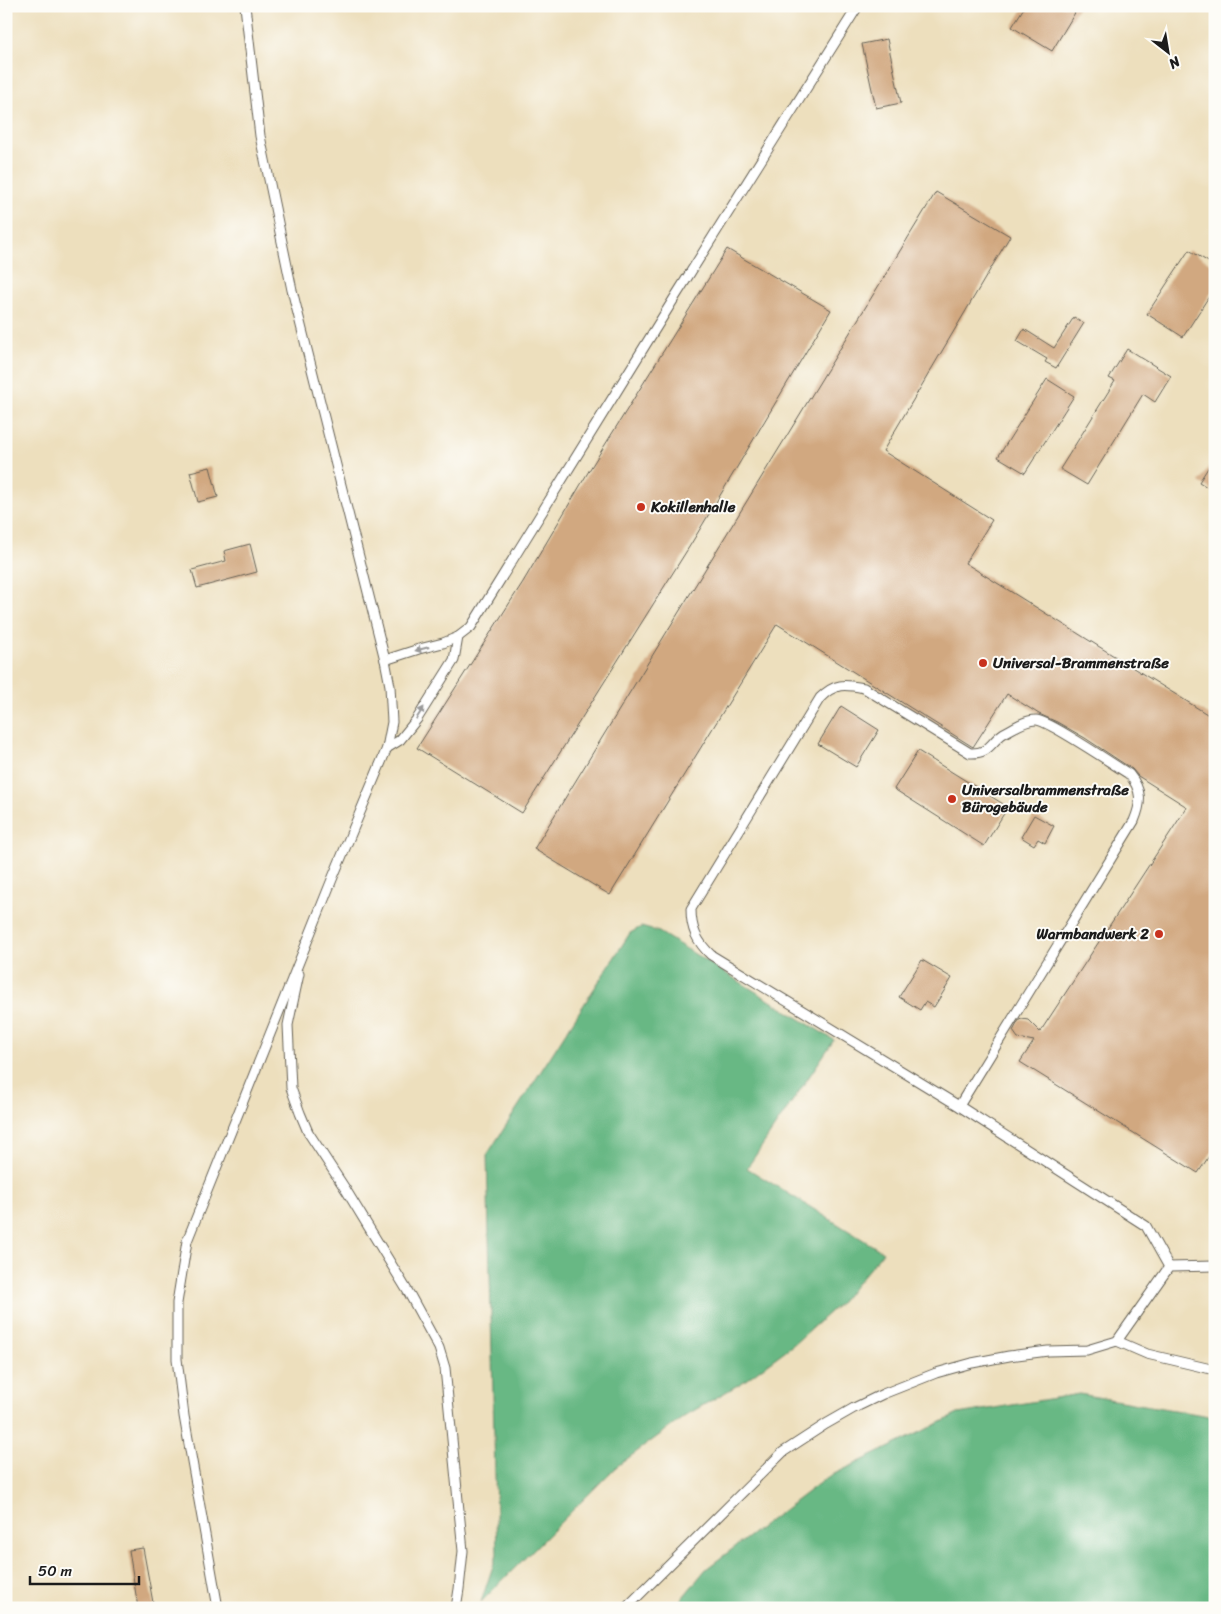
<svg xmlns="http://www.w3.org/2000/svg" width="1221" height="1614" viewBox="0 0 1221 1614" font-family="Sriracha,sans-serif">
  <rect width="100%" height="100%" fill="#fdfcf7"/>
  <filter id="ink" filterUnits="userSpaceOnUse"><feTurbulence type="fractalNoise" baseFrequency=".02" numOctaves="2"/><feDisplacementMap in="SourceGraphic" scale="10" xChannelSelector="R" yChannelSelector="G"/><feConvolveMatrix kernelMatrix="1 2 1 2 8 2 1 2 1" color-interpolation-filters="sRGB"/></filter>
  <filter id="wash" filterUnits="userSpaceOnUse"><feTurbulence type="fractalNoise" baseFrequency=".0096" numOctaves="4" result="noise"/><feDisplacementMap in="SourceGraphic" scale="20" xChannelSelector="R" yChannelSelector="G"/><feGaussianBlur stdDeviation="1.12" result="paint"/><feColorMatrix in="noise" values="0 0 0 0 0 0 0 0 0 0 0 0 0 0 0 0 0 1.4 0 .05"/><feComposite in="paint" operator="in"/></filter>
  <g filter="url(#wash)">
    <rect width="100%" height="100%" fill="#eddfbd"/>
    <!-- forest -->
    <g fill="#67b884" stroke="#426a50">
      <polygon points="641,927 659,932 834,1040 747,1168 883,1252 841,1302 794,1344 743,1382 688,1414 616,1467 481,1602 497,1554 487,1155 630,933"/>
      <polygon points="1079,1394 1215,1417 1215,1608 674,1608 706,1569 826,1478 958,1414"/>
    </g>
    <g id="blocks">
      <!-- building -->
      <g fill="#d1a880">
        <polygon points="1025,6 1079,6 1052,51 1012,27"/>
        <polygon points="887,39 901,103 876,108 862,44"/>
        <polygon points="936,192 1010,236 883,451 992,520 965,563 1215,719 1215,1147 1198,1173 1020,1062 1034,1041 1018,1038 1013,1031 1019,1020 1022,1019 1028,1020 1040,1032 1187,807 1138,776 1132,769 1085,738 1057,722 1039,714 1007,694 973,747 777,624 610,895 534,849"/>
        <polygon points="727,249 831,310 691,544 522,813 417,748 523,582 590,469"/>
        <polygon points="1189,250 1215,266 1215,287 1183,337 1147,314"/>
        <polygon points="1074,317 1084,323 1056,368 1045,362 1047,359 1017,341 1024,329 1054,348"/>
        <polygon points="1127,349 1171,376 1155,402 1143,394 1087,485 1060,469 1115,381 1109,378"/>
        <polygon points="1047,379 1074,396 1025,473 998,457"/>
        <polygon points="1215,457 1215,492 1199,482"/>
        <polygon points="210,467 218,497 198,502 190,472"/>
        <polygon points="250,544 257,572 197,588 192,570 226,561 224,551"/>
        <polygon points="841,706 879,730 856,767 818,744"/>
        <polygon points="918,751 1008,807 984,846 894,789"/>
        <polygon points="1034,815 1054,826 1045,843 1038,839 1034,845 1021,837"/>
        <polygon points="922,960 952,978 934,1007 925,1002 920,1010 899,997"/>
        <polygon points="143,1548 154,1608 138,1608 129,1550"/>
      </g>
    </g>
  </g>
  <g filter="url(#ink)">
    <use href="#blocks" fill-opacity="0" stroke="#656054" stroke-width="1"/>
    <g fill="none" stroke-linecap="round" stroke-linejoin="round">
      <!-- lane casing -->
      <g stroke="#656054" stroke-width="11">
        <g id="lane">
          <polyline points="385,660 419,649 443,643 458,637 471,627 675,297 858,6"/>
          <polyline points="387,748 400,740 417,719 454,660 458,637"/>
          <polyline points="299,974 288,1025 291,1088 300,1113 308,1132 346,1190 410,1295 439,1348 445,1368 463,1551 459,1589 456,1608"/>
          <path d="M959 1106 1134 821C1142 802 1142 790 1129 774 1114 765 1048 720 1036 720 1025 720 1014 728 1004 733 990 742 990 754 970 753L864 688C844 684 835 683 820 698L691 909C691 929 697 942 711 955L959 1106 1146 1226 1169 1267"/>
          <polyline points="1117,1341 1147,1354 1215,1370"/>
          <polyline points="218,1608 184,1416 177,1359 177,1303 187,1241 333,877 387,748 392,722 390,686 385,660 292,290 260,136 245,6"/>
          <polyline points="626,1608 783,1452 826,1424 854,1408 883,1394 936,1373 972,1363 1009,1356 1048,1351 1087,1350 1117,1341 1169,1267 1215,1266"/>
        </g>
      </g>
      <!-- lane -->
      <use href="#lane" stroke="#fff" stroke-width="9"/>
    </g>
    <!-- one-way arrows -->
    <defs><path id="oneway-solid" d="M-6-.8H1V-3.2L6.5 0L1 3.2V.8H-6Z" transform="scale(1.25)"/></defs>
    <g fill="#999">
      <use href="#oneway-solid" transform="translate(422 649) rotate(165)"/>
      <use href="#oneway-solid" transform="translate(420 713) rotate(-57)"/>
    </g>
  </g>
  <!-- markers -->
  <g fill="#c8321e" stroke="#fdfcf7" stroke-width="2">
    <circle cx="641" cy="507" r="5"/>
    <circle cx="983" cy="663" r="5"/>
    <circle cx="952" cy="799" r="5"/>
    <circle cx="1159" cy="934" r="5"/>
  </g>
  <g text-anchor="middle" stroke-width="4" stroke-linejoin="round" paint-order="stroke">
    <!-- poi labels -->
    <g font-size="15" font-weight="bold" fill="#1c1c1c" stroke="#fdfcf7" text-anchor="start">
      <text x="651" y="512">Kokillenhalle</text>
      <text x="993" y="668">Universal-Brammenstraße</text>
      <text x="962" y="795">Universalbrammenstraße<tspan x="962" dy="17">Bürogebäude</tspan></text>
      <text x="1149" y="939" text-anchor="end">Warmbandwerk 2</text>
    </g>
  </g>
  <!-- margin -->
  <rect width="1221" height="1614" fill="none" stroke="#fdfcf7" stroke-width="25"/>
  <!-- north arrow -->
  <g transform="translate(1168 52) rotate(149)" stroke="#fdfcf7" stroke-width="4" paint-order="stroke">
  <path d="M0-4L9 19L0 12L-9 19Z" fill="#1c1c1c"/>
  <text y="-8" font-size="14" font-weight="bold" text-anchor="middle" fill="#1c1c1c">N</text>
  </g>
  <!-- scale -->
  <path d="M30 1576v8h109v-8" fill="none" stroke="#1c1c1c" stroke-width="2.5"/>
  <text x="38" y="1576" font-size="15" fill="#1c1c1c" stroke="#fdfcf7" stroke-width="4" paint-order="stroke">50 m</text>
</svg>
